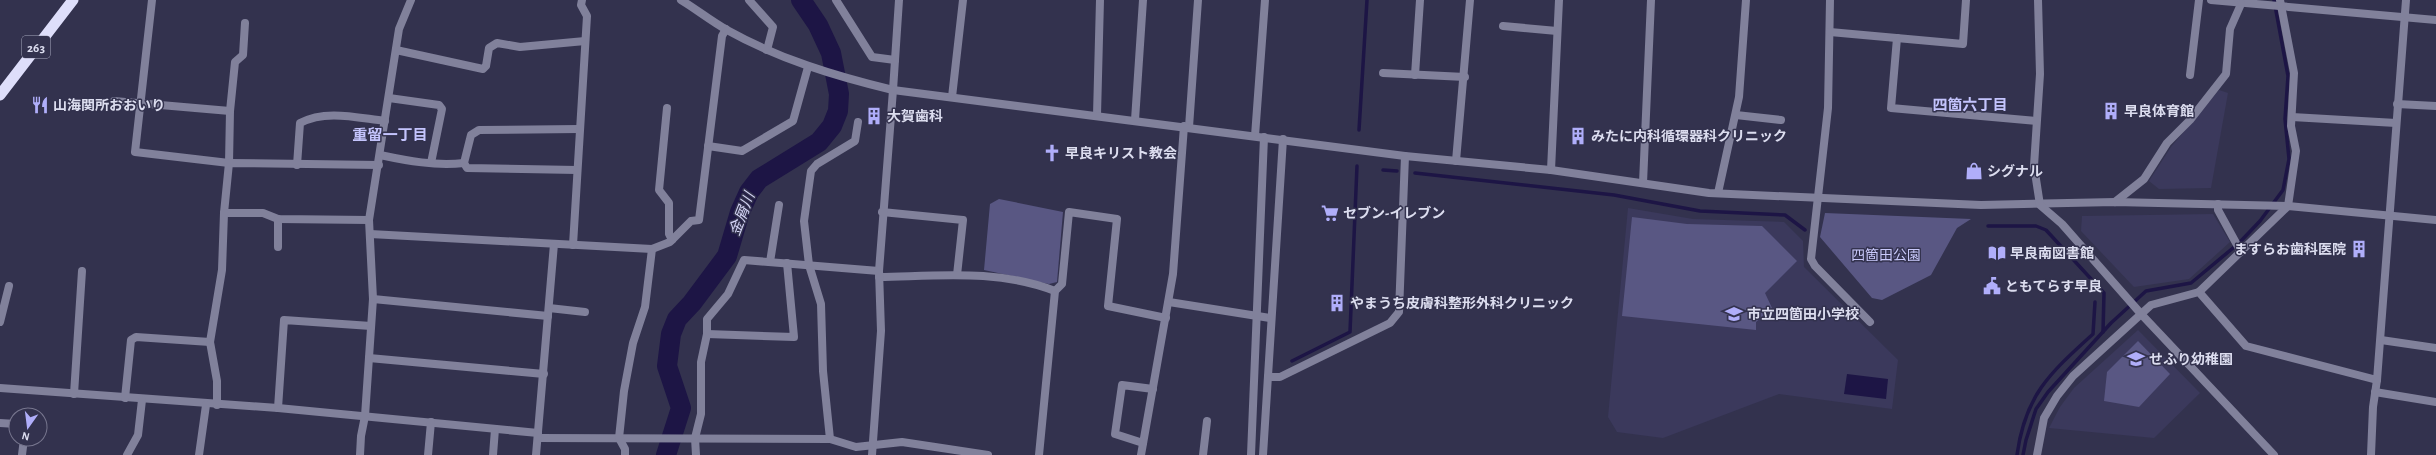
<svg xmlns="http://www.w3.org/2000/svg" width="2436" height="455" viewBox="0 0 2436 455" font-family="'Alegreya Sans','Noto Sans JP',sans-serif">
  <rect width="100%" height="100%" fill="#33324e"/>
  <!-- built -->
  <g fill="#3b395c">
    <polygon points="2219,90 2228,93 2211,188 2159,189 2149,181 2171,147"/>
    <polygon points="1628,208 1693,219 1784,222 1803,241 1804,267 1898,360 1892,409 1779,394 1663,438 1617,432 1608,417"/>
    <polygon points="2213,214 2230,242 2189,279 2134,287 2081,231 2082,216"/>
    <polygon points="2138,330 2200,393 2154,438 2049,428 2060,407 2074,388"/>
  </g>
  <!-- green -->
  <g fill="#595783">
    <polygon points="999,199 1063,212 1057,282 1049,284 984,270 990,204"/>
    <polygon points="1825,213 1971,219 1957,228 1931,275 1882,300 1872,298 1820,237"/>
    <polygon points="1632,217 1687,224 1762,226 1797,261 1765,293 1772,308 1756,322 1756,330 1622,316"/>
    <polygon points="2138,341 2170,374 2139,407 2104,401 2107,372"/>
  </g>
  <!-- water -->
  <polygon fill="#1d1545" points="1847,374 1888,379 1886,399 1844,394"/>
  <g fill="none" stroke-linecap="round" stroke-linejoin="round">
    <!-- stream -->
    <g stroke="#1d1545" stroke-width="3.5">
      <polyline points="1359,130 1367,0"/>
      <polyline points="1383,170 1397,171"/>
      <polyline points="1415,173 1614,195 1700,211 1785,215 1805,230"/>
      <polyline points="1988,226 2036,226 2046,230 2104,293 2103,332"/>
      <polyline points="1292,361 1350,332 1357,166"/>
      <path d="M2017 455C2025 395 2050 373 2093 334L2095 302"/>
      <polyline points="2023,455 2026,440 2036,409 2048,392 2111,323 2146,291 2191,283 2239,243 2260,221 2283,190 2289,159 2285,119 2288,76 2274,0"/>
    </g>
    <!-- river -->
    <polyline stroke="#1d1545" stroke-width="20" points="666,455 681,408 667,366 671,334 677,319 692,303 727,256 740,212 749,192 759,179 819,142 832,126 838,111 839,94 831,53 818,25 801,0"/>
    <!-- minor -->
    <g stroke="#81819b" stroke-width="8">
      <polyline points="152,0 135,152 229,163 230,111 235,62 243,55 245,23"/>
      <polyline points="749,0 773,27 767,50"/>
      <polyline points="836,0 872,57 895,60"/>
      <polyline points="1830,0 1828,108 1811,259 1815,266 1870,322"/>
      <polyline points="2211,0 2436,20"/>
      <polyline points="1503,26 1557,31"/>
      <polyline points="1830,32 1963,44 1966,0"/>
      <polyline points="1897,38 1891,108 2036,121"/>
      <polyline points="396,50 483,69 486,66 489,48 497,43 520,47 585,41"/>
      <polyline points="1383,73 1465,77"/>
      <polyline points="1415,75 1420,0"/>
      <polyline points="2190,75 2199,0"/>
      <polyline points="893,90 899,0"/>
      <polyline points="952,97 963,0"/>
      <polyline points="389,98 439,105 442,109 431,163"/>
      <polyline points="114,101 230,111"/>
      <polyline points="2397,104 2436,106"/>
      <polyline points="667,108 659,190 669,203 669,234 672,240"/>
      <polyline points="1097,115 1100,0"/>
      <polyline points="1736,115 1781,120"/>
      <polyline points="2292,117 2396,123"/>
      <polyline points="1135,120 1143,0"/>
      <polyline points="1189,127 1198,0"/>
      <polyline points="1255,136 1265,0"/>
      <polyline points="708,146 742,151 793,121 808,67"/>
      <path d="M380 155C408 161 435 166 464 163"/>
      <polyline points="1456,161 1470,0"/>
      <path d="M297 165 300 123C326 109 358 118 385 121"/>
      <polyline points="577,170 467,168 464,163 471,135 479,130 579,129"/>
      <polyline points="1551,170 1559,0"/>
      <polyline points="1643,183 1651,0"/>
      <polyline points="1718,193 1739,97 1746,0"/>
      <polyline points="2115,202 2144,179 2167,143 2190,120 2226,74 2230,29 2241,4"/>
      <polyline points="2218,204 2218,210 2241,252"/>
      <polyline points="882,212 963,220 957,275"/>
      <polyline points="369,220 278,219 263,213 224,213 229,163 379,165"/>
      <polyline points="370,234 652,249 670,242 691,221 699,220 722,36 726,29"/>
      <polyline points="573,245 587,16 581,5 582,0"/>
      <polyline points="278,247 278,219"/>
      <polyline points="770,262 779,205"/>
      <path d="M879 277C938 276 999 269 1055 291"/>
      <polyline points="2199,292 2288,206 2296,151 2291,126 2294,73 2280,0"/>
      <polyline points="373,299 548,316"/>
      <polyline points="1169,302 1270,318"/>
      <polyline points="549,308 585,312"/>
      <polyline points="0,322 9,286"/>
      <polyline points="707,334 794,337 787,263"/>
      <polyline points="2381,340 2436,348"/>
      <polyline points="369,358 544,374"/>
      <polyline points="0,388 278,408 538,433"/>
      <polyline points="2375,392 2436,402"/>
      <polyline points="74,394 82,271"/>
      <polyline points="125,398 131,340 136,337 210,342"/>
      <polyline points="217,405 217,381 210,342 222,270 224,213"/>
      <polyline points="278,408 284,320 371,326"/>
      <polyline points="0,423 16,424"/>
      <polyline points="538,438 830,439 856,447 902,442 988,455"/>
      <polyline points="830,439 823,371 821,304 809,265 804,221 811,171 817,164 855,141 858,122"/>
      <polyline points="1143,443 1115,434 1122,385 1153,389"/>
      <polyline points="22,455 24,439"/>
      <polyline points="127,455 138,435 142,400"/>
      <polyline points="199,455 206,405"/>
      <polyline points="360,455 361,436 365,416 373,299 369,220 399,29 411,0"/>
      <polyline points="428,455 431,422"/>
      <polyline points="493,455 495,429"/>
      <polyline points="536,455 554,244"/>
      <polyline points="625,455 625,449 619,438 624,391 633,343 645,307 652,249"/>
      <polyline points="696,455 695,438 701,414 701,362 707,334 707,319 728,294 744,260 879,271"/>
      <polyline points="1039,455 1055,291 1062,284 1069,212 1117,219 1108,306 1166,318"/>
      <polyline points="1141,455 1173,274 1184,126"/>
      <polyline points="1203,455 1207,421"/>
      <polyline points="2037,455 2044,418 2057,396 2073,376 2151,305 2199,292 2246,346 2377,380 2406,0"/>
    </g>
    <!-- tertiary -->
    <g stroke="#81819b" stroke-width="8">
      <path d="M681 0C696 9 711 21 727 30 779 59 835 76 893 90L1405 156 1551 170 1709 193 1981 205 2115 202 2288 206 2436 220"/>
      <polyline points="2038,0 2040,74 2034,166 2040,205 2062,224 2142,315 2274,455"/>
      <polyline points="1268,377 1280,377 1390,323 1399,312 1405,156"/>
      <polyline points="872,455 881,331 879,271 893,90"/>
      <polyline points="1251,455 1264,137"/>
      <polyline points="1263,455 1283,139"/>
      <polyline points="2371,455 2373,407 2377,380"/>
    </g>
    <!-- trunk -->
    <polyline stroke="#dedefa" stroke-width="11" points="0,95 73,0"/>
  </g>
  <!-- icons -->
  <defs>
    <g id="restaurant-bare" transform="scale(1.38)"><path d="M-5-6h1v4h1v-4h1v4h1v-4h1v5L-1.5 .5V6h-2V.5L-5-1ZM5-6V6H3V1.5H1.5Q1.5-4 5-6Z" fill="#b0aefa" stroke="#33324e" stroke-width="2.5" paint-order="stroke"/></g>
    <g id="building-bare" transform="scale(1.38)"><path d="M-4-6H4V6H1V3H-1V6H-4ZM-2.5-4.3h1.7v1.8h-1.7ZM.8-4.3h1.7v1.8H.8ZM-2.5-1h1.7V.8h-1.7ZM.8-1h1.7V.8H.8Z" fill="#b0aefa" stroke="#33324e" stroke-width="2.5" paint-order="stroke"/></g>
    <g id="church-bare" transform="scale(1.38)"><path d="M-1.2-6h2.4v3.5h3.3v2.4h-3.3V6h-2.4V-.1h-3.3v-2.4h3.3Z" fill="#b0aefa" stroke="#33324e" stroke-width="2.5" paint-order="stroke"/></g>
    <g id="shop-bare" transform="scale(1.38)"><path d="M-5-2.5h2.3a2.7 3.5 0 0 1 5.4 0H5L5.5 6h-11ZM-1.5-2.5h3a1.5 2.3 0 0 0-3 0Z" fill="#b0aefa" stroke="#33324e" stroke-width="2.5" paint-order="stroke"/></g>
    <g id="supermarket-bare" transform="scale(1.38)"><path d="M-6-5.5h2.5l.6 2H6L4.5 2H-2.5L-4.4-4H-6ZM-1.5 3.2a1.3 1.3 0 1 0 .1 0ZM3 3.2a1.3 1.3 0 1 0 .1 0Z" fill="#b0aefa" stroke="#33324e" stroke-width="2.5" paint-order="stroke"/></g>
    <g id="library-bare" transform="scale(1.38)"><path d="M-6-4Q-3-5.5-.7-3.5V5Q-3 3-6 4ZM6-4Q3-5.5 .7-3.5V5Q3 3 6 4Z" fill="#b0aefa" stroke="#33324e" stroke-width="2.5" paint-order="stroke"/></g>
    <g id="civic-bare" transform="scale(1.38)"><path d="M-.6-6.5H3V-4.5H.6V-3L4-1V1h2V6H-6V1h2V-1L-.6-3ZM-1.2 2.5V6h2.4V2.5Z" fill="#b0aefa" stroke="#33324e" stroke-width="2.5" paint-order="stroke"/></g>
    <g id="school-bare" transform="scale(1.38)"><path d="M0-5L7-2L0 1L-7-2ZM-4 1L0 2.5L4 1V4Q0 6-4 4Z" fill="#b0aefa" stroke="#33324e" stroke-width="2.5" paint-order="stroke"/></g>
  </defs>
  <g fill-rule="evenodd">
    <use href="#restaurant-bare" x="40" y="105"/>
    <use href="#building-bare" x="2111" y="111"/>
    <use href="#building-bare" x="874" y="116"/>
    <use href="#building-bare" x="1578" y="136"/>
    <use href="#church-bare" x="1052" y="153"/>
    <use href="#shop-bare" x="1974" y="171"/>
    <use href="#supermarket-bare" x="1330" y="213"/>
    <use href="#building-bare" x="2359" y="249"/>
    <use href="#library-bare" x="1997" y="253"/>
    <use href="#civic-bare" x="1992" y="286"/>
    <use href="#building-bare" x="1337" y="303"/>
    <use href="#school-bare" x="1734" y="314"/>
    <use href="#school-bare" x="2136" y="359"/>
  </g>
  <g text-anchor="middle" stroke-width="3" stroke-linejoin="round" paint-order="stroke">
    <!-- shield labels -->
    <rect fill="#33324e" stroke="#a9aabf" stroke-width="1" x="22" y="36" width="28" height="22" rx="3"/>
    <g font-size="13" font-weight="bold" fill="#dcddef">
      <text x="36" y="52">263</text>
    </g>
    <!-- poi labels -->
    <g font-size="14" font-weight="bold" fill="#dcddef" stroke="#33324e" text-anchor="start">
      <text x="53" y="110">山海関所おおいり</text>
      <text x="2124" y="116">早良体育館</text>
      <text x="887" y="121">大賀歯科</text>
      <text x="1591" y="141">みたに内科循環器科クリニック</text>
      <text x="1065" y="158">早良キリスト教会</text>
      <text x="1987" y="176">シグナル</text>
      <text x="1343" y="218">セブン-イレブン</text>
      <text x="2346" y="254" text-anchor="end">ますらお歯科医院</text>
      <text x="2010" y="258">早良南図書館</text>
      <text x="2005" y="291">ともてらす早良</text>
      <text x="1350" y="308">やまうち皮膚科整形外科クリニック</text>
      <text x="1747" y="319">市立四箇田小学校</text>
      <text x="2149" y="364">せふり幼稚園</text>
    </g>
    <!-- park labels -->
    <g font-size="14" fill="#c9c9fb" stroke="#33324e">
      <text x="1886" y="260">四箇田公園</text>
    </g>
    <!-- neighbourhood labels -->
    <g font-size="15" font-weight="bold" fill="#c4c4fd" stroke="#33324e">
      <text x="1970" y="110">四箇六丁目</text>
      <text x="390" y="140">重留一丁目</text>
    </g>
    <!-- water labels -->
    <g font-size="15" font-style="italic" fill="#d4d4f6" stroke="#33324e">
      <text transform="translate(742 214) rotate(-69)" y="5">金屑川</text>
    </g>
  </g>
  <!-- north arrow -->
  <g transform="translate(28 427) rotate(194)"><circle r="19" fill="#33324e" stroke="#77768e"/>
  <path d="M0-3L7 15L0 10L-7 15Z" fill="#b0aefa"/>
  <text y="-6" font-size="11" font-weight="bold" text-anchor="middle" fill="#dcddef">N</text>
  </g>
</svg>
